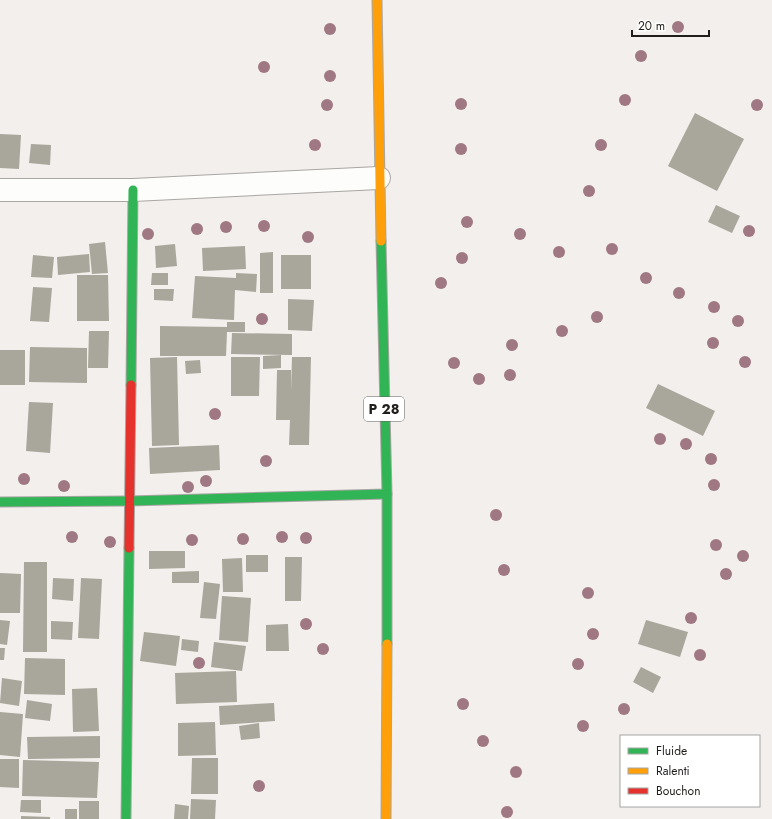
<svg xmlns="http://www.w3.org/2000/svg" width="772" height="819" viewBox="0 0 772 819" font-family="Jost,sans-serif">
  <rect width="100%" height="100%" fill="#f2efec"/>
  <!-- building -->
  <g fill="#a9a69b">
    <polygon points="695,113 744,139 717,191 668,166"/>
    <polygon points="0,134 21,135 19,169 0,168"/>
    <polygon points="31,144 51,145 50,165 29,163"/>
    <polygon points="716,205 740,216 732,233 708,222"/>
    <polygon points="105,242 108,273 92,274 89,244"/>
    <polygon points="175,244 177,266 156,268 155,246"/>
    <polygon points="245,246 246,269 203,271 202,248"/>
    <polygon points="273,252 273,293 260,293 260,253"/>
    <polygon points="89,254 90,272 58,275 57,257"/>
    <polygon points="33,255 54,257 52,278 31,277"/>
    <rect x="281" y="255" width="30" height="34"/>
    <polygon points="152,273 168,273 168,285 151,285"/>
    <polygon points="236,273 257,274 256,292 235,290 234,320 192,318 195,276 236,278"/>
    <polygon points="77,275 108,275 109,321 77,321"/>
    <polygon points="33,287 52,288 49,322 30,321"/>
    <polygon points="154,289 174,289 173,301 154,300"/>
    <polygon points="288,299 314,300 312,331 288,330"/>
    <polygon points="227,322 245,322 245,332 227,332 226,356 160,356 160,326 227,327"/>
    <polygon points="89,331 109,331 108,368 88,368"/>
    <polygon points="232,333 292,334 292,355 231,354"/>
    <polygon points="30,347 87,348 87,383 29,382"/>
    <rect x="0" y="350" width="25" height="35"/>
    <polygon points="281,355 281,368 263,369 263,356"/>
    <polygon points="177,357 179,445 152,446 150,358"/>
    <polygon points="231,357 260,357 259,396 231,396"/>
    <polygon points="292,357 311,357 309,445 289,445 290,420 276,420 277,370 291,370 291,391"/>
    <polygon points="200,360 201,373 186,374 185,361"/>
    <polygon points="658,384 715,411 703,436 646,408"/>
    <polygon points="29,402 53,403 50,453 26,451"/>
    <polygon points="219,445 220,470 150,474 149,448"/>
    <polygon points="149,551 185,551 185,568 149,569"/>
    <rect x="246" y="555" width="22" height="17"/>
    <polygon points="285,557 302,557 301,601 285,601"/>
    <polygon points="242,558 243,592 223,592 222,559"/>
    <polygon points="24,562 47,562 47,652 23,652"/>
    <polygon points="199,571 199,583 172,583 172,572"/>
    <polygon points="0,573 21,574 20,613 0,613"/>
    <polygon points="53,578 74,579 73,601 52,599"/>
    <polygon points="81,578 102,579 99,639 78,638"/>
    <polygon points="204,582 220,584 216,619 200,618"/>
    <polygon points="222,596 251,598 248,642 219,640"/>
    <polygon points="0,620 10,621 7,645 0,644"/>
    <polygon points="646,620 688,632 680,657 638,644"/>
    <polygon points="51,621 73,622 72,640 51,639"/>
    <polygon points="288,624 289,651 266,651 266,625"/>
    <polygon points="144,632 180,636 176,666 140,661"/>
    <polygon points="182,639 199,641 198,652 181,650"/>
    <polygon points="214,642 246,646 242,671 211,667"/>
    <polygon points="0,648 5,648 4,660 0,660"/>
    <polygon points="25,658 65,659 65,695 24,694"/>
    <polygon points="641,667 661,677 653,693 633,682"/>
    <polygon points="236,671 237,702 176,704 175,673"/>
    <polygon points="2,678 22,681 19,706 0,703"/>
    <polygon points="97,688 99,731 73,732 72,689"/>
    <polygon points="27,700 52,704 50,721 25,718"/>
    <polygon points="274,703 275,721 220,725 219,706"/>
    <polygon points="0,712 23,714 20,757 0,755"/>
    <polygon points="215,722 216,755 178,756 178,723"/>
    <polygon points="259,723 260,738 241,740 239,726"/>
    <polygon points="100,736 100,758 28,759 27,737"/>
    <polygon points="192,758 218,758 218,794 191,794"/>
    <polygon points="0,759 19,759 19,788 0,787"/>
    <polygon points="23,760 99,762 97,798 22,796"/>
    <polygon points="191,799 216,800 215,819 190,819"/>
    <polygon points="21,800 41,800 41,813 20,812"/>
    <rect x="79" y="801" width="20" height="18"/>
    <polygon points="175,804 189,806 188,819 174,819"/>
    <rect x="65" y="809" width="12" height="10"/>
    <polygon points="21,816 50,817 50,819 21,819"/>
  </g>
  <g fill="none" stroke-linecap="round" stroke-linejoin="round">
    <!-- street casing -->
    <g stroke="#a9a6a3" stroke-width="24">
      <polyline id="street" points="0,190 133,190 379,178"/>
    </g>
    <!-- fast casing -->
    <g stroke="#a9a6a3" stroke-width="11">
      <g id="fast">
        <polyline points="381,241 387,494 387,644"/>
        <polyline points="131,385 133,190"/>
        <polyline points="0,502 129,501 387,494"/>
        <polyline points="126,819 129,548"/>
      </g>
    </g>
    <!-- slow casing -->
    <g stroke="#a9a6a3" stroke-width="11">
      <g id="slow">
        <polyline points="377,0 381,241"/>
        <polyline points="386,819 387,644"/>
      </g>
    </g>
    <!-- jam casing -->
    <g stroke="#a9a6a3" stroke-width="11">
      <polyline id="jam" points="129,548 131,385"/>
    </g>
    <!-- street -->
    <use href="#street" stroke="#fdfdfc" stroke-width="22"/>
    <!-- fast -->
    <use href="#fast" stroke="#30b455" stroke-width="9"/>
    <!-- slow -->
    <use href="#slow" stroke="#ff9f0a" stroke-width="9"/>
    <!-- jam -->
    <use href="#jam" stroke="#e5322d" stroke-width="9"/>
  </g>
  <!-- trees -->
  <g fill="#a07883">
    <circle cx="678" cy="27" r="6"/>
    <circle cx="330" cy="29" r="6"/>
    <circle cx="641" cy="56" r="6"/>
    <circle cx="264" cy="67" r="6"/>
    <circle cx="330" cy="76" r="6"/>
    <circle cx="625" cy="100" r="6"/>
    <circle cx="461" cy="104" r="6"/>
    <circle cx="327" cy="105" r="6"/>
    <circle cx="757" cy="105" r="6"/>
    <circle cx="315" cy="145" r="6"/>
    <circle cx="601" cy="145" r="6"/>
    <circle cx="461" cy="149" r="6"/>
    <circle cx="589" cy="191" r="6"/>
    <circle cx="467" cy="222" r="6"/>
    <circle cx="264" cy="226" r="6"/>
    <circle cx="226" cy="227" r="6"/>
    <circle cx="197" cy="229" r="6"/>
    <circle cx="749" cy="231" r="6"/>
    <circle cx="148" cy="234" r="6"/>
    <circle cx="520" cy="234" r="6"/>
    <circle cx="308" cy="237" r="6"/>
    <circle cx="612" cy="249" r="6"/>
    <circle cx="559" cy="252" r="6"/>
    <circle cx="462" cy="258" r="6"/>
    <circle cx="646" cy="278" r="6"/>
    <circle cx="441" cy="283" r="6"/>
    <circle cx="679" cy="293" r="6"/>
    <circle cx="714" cy="307" r="6"/>
    <circle cx="597" cy="317" r="6"/>
    <circle cx="262" cy="319" r="6"/>
    <circle cx="738" cy="321" r="6"/>
    <circle cx="562" cy="331" r="6"/>
    <circle cx="713" cy="343" r="6"/>
    <circle cx="512" cy="345" r="6"/>
    <circle cx="745" cy="362" r="6"/>
    <circle cx="454" cy="363" r="6"/>
    <circle cx="510" cy="375" r="6"/>
    <circle cx="479" cy="379" r="6"/>
    <circle cx="215" cy="414" r="6"/>
    <circle cx="660" cy="439" r="6"/>
    <circle cx="686" cy="444" r="6"/>
    <circle cx="711" cy="459" r="6"/>
    <circle cx="266" cy="461" r="6"/>
    <circle cx="24" cy="479" r="6"/>
    <circle cx="206" cy="481" r="6"/>
    <circle cx="714" cy="485" r="6"/>
    <circle cx="64" cy="486" r="6"/>
    <circle cx="188" cy="487" r="6"/>
    <circle cx="496" cy="515" r="6"/>
    <circle cx="72" cy="537" r="6"/>
    <circle cx="282" cy="537" r="6"/>
    <circle cx="306" cy="538" r="6"/>
    <circle cx="243" cy="539" r="6"/>
    <circle cx="192" cy="540" r="6"/>
    <circle cx="110" cy="542" r="6"/>
    <circle cx="716" cy="545" r="6"/>
    <circle cx="743" cy="556" r="6"/>
    <circle cx="504" cy="570" r="6"/>
    <circle cx="726" cy="574" r="6"/>
    <circle cx="588" cy="593" r="6"/>
    <circle cx="691" cy="618" r="6"/>
    <circle cx="306" cy="624" r="6"/>
    <circle cx="593" cy="634" r="6"/>
    <circle cx="323" cy="649" r="6"/>
    <circle cx="700" cy="655" r="6"/>
    <circle cx="199" cy="663" r="6"/>
    <circle cx="578" cy="664" r="6"/>
    <circle cx="463" cy="704" r="6"/>
    <circle cx="624" cy="709" r="6"/>
    <circle cx="583" cy="726" r="6"/>
    <circle cx="483" cy="741" r="6"/>
    <circle cx="516" cy="772" r="6"/>
    <circle cx="259" cy="786" r="6"/>
    <circle cx="507" cy="812" r="6"/>
  </g>
  <g text-anchor="middle" stroke-width="3" stroke-linejoin="round" paint-order="stroke">
    <!-- shield labels -->
    <rect fill="#fff" stroke="#63625f" stroke-width="1" x="364" y="397" width="40" height="24" rx="3"/>
    <g font-size="14" font-weight="bold" fill="#201e1b">
      <text x="384" y="414">P 28</text>
    </g>
  </g>
  <!-- legend -->
  <rect x="620" y="735" width="140" height="72" fill="#ffffff" stroke="#a6a5a4"/>
  <rect x="628" y="748" width="20" height="6" fill="#30b455" stroke="#a6a5a4"/>
  <text x="656" y="755" font-size="12" fill="#201e1b">Fluide</text>
  <rect x="628" y="768" width="20" height="6" fill="#ff9f0a" stroke="#a6a5a4"/>
  <text x="656" y="775" font-size="12" fill="#201e1b">Ralenti</text>
  <rect x="628" y="788" width="20" height="6" fill="#e5322d" stroke="#a6a5a4"/>
  <text x="656" y="795" font-size="12" fill="#201e1b">Bouchon</text>
  <!-- scale -->
  <path d="M632 30v6h77v-6" fill="none" stroke="#201e1b" stroke-width="2"/>
  <text x="638" y="30" font-size="12" fill="#201e1b" stroke="#ffffff" stroke-width="3" paint-order="stroke">20 m</text>
</svg>
